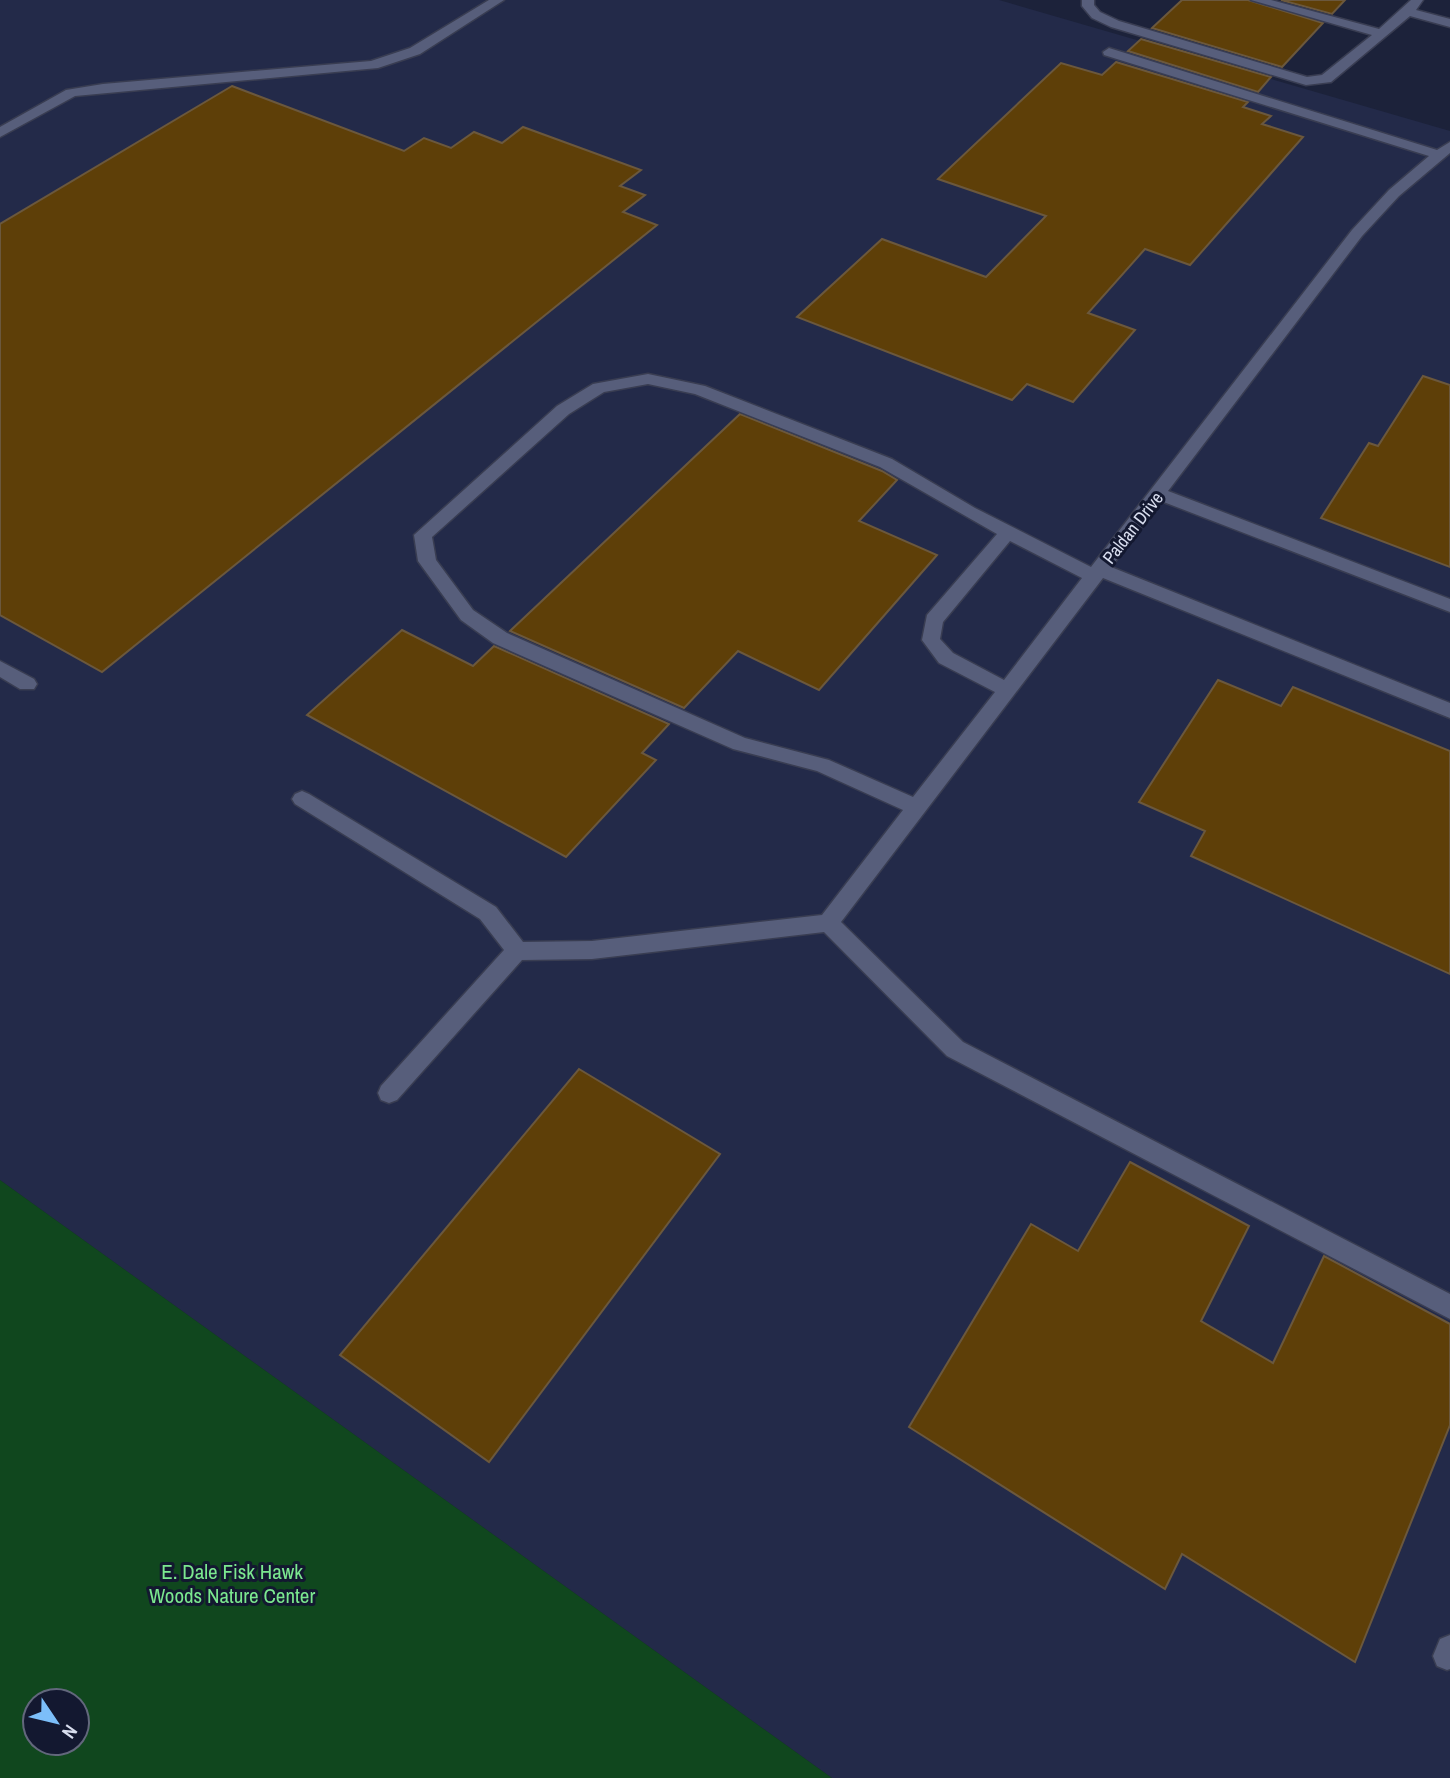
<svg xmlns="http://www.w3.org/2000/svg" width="1450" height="1778" viewBox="0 0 1450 1778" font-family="'Archivo Narrow',sans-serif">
  <rect width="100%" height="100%" fill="#1c223a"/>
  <!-- built -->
  <polygon fill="#232a49" points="0,0 999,0 1450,131 1450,1778 832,1778 0,1180"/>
  <!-- green -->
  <path fill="#10471e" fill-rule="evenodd" d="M0 1180 832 1778H0ZM77 1701V1743H35V1701Z"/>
  <!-- building -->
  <g fill="#5e3f08" stroke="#6b583d" stroke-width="2">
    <polygon points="1182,0 1248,0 1323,23 1282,67 1152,28"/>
    <polygon points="1281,0 1345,0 1332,14"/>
    <polygon points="1141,39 1271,77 1258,92 1128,51"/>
    <polygon points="1116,62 1248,102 1243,107 1271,116 1262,124 1303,137 1190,265 1145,249 1088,313 1135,330 1073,402 1027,384 1012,400 797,317 882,239 986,277 1046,216 938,179 1061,63 1102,75"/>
    <polygon points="232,86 404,151 424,138 451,148 474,132 502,143 523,127 641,170 620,186 645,195 623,212 657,225 102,672 0,615 0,224"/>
    <polygon points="1423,376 1450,385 1450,567 1321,518 1369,443 1378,446"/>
    <polygon points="740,414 882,471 897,480 859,521 937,555 819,690 738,651 684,708 510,631"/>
    <polygon points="402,630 473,666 494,646 669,724 642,753 656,760 566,857 307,715"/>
    <polygon points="1218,680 1281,706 1293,687 1450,751 1450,974 1191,856 1205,831 1139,802"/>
    <polygon points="579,1069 720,1154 489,1462 340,1355"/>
    <polygon points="1130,1162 1249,1226 1201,1321 1273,1363 1324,1256 1450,1324 1450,1425 1355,1662 1182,1554 1165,1589 909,1427 1031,1224 1078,1251"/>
  </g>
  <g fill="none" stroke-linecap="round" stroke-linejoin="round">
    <!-- minor casing -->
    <g stroke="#393d52" stroke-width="3">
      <g id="minor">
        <polygon points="489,0 504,0 420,54 378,68 75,96 0,137 0,127 66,90 103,84 371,61 410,48"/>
        <polygon points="1082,0 1094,0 1094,5 1100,12 1119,21 1307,77 1322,75 1372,35 1251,0 1271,0 1379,29 1411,0 1423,0 1416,10 1450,19 1450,27 1410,16 1331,82 1306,85 1111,27 1092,18 1082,6"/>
        <path d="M1109 48 1437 150 1450 142V153L1399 196 1362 236 1168 491 1450 599V612L1161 501 1111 567 1450 703V718L1103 578 841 922 963 1042 1450 1294V1319L947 1056 824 932 592 959 522 960 397 1100 389 1103 381 1100 378 1093 381 1086 504 950 480 919 295 804 292 799 295 794 302 791 309 794 496 907 523 942 592 941 822 915 903 810 817 771 733 749 493 643 461 620 418 561 414 535 557 406 593 384 648 374 705 386 892 459 975 508 1091 567 1352 230 1389 190 1429 156 1104 55 1103 52ZM648 384 695 394 880 467 997 534 927 615 922 640 939 663 995 692 913 797 829 760 745 738 507 633 473 610 436 560 432 537 569 414 604 392ZM1010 541 1082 578 1004 680 953 653 940 639 943 622Z"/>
        <polygon points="0,661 34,679 37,684 34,689 20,689 0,677"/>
        <polygon points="1450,1635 1450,1669 1447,1670 1437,1666 1433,1656 1440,1639"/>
      </g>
    </g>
    <!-- minor -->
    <use href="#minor" fill="#575e7b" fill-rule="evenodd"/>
  </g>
  <g text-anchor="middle" stroke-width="6" stroke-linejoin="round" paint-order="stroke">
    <!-- street labels -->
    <g font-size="18" fill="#d8ddee" stroke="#131830">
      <text transform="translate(1133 528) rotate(-52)" y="6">Paldan Drive</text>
    </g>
    <!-- near-park labels -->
    <g font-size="21" fill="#7be88f" stroke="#131830">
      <text x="232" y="1579">E. Dale Fisk Hawk<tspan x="232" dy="24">Woods Nature Center</tspan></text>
    </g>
  </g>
  <!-- north arrow -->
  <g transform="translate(56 1722) rotate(125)"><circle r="33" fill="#131830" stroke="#62677c" stroke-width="2"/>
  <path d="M0-5L12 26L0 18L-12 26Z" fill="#7cbef9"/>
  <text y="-10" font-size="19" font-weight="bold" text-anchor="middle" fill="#d8ddee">N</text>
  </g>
</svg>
